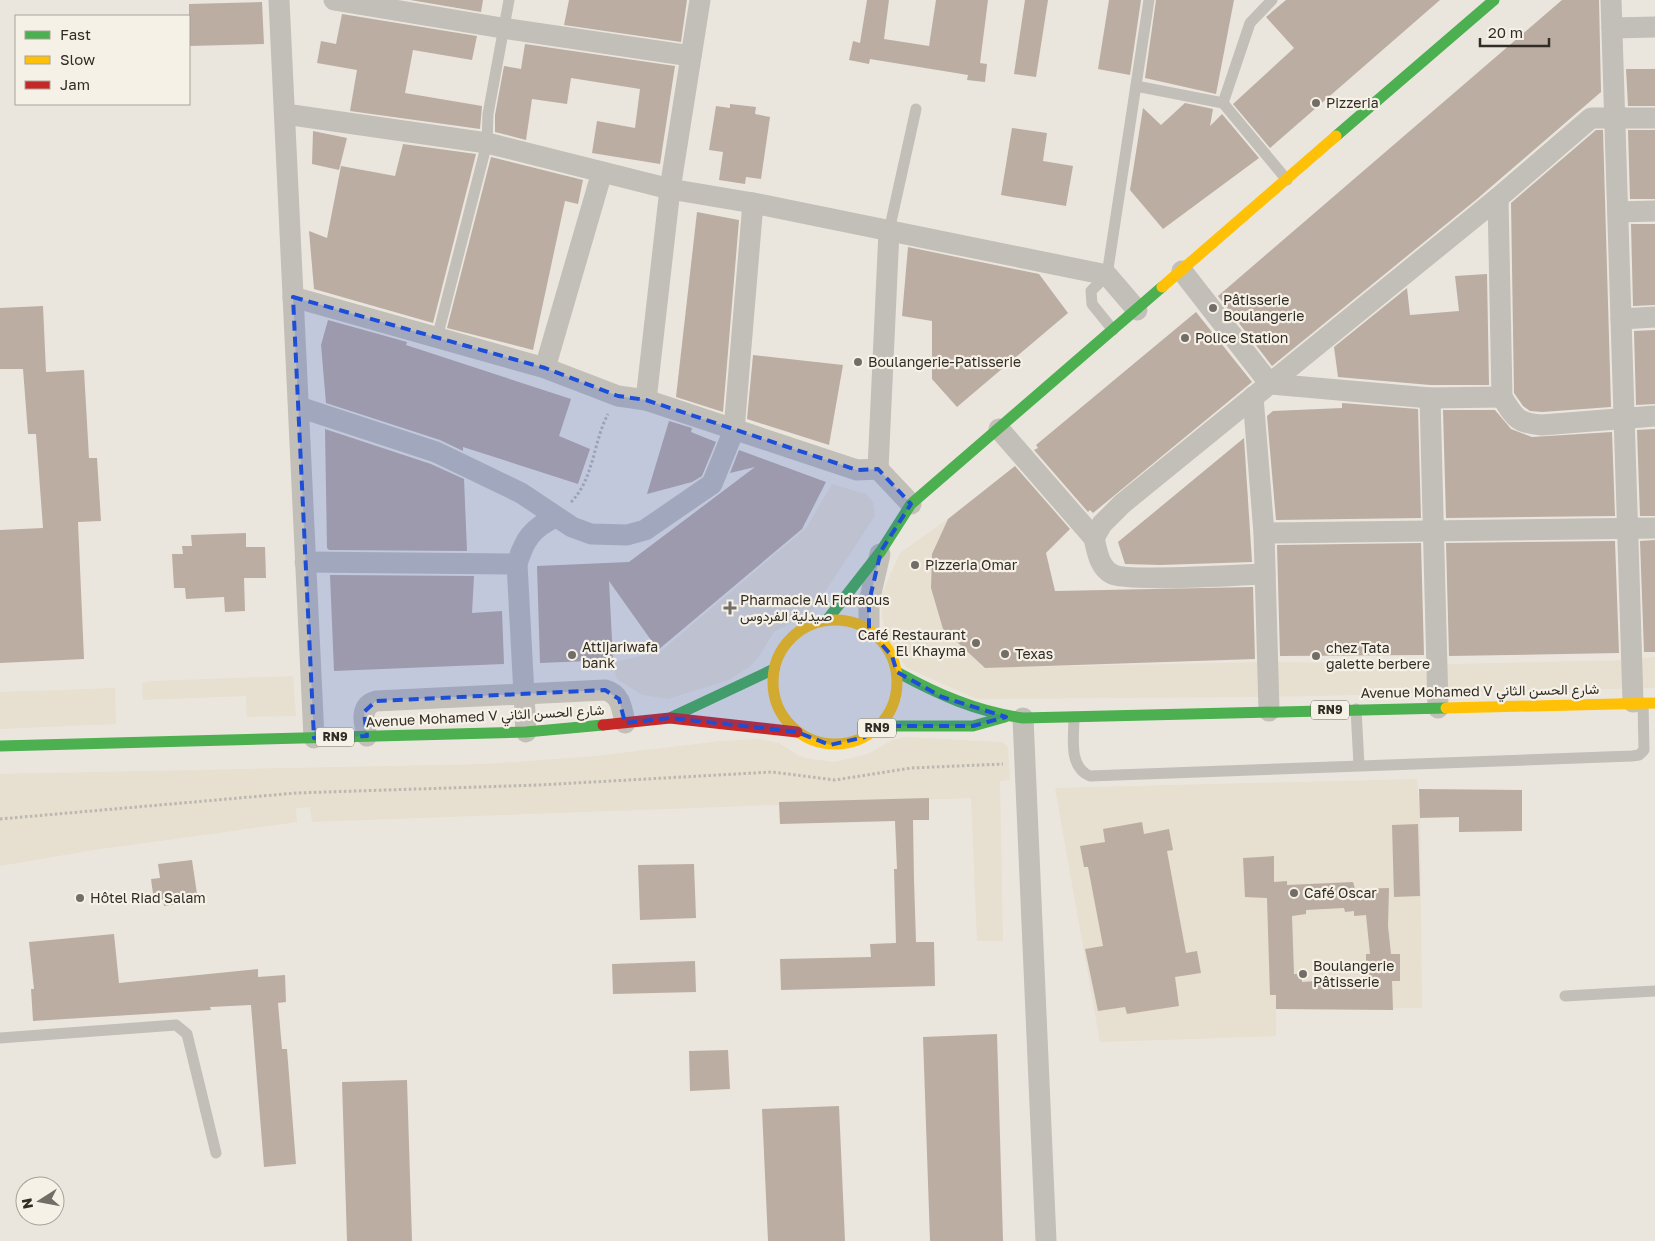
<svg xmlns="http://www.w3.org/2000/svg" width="1655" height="1241" viewBox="0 0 1655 1241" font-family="'Golos Text',Vazirmatn,sans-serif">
  <rect width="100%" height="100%" fill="#eae6de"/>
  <!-- plaza -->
  <g fill="#e7dfcf">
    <polygon points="832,484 866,494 873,502 875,516 813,610 774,632 758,658 749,667 729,680 668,699 642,695 617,679 612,663 661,651 806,528"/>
    <polygon points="948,519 932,554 931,588 943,629 985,668 1267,662 1453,664 1632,660 1655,657 1655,688 1268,697 977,699 907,668 887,640 882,617 882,593 900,553"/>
    <polygon points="293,676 296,716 247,717 246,696 143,700 142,683 152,681"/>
    <polygon points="115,688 116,724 0,729 0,692"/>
    <polygon points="904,737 1002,742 1008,747 1010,780 1000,781 1003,941 977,941 971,798 312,822 310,807 296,808 297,822 94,850 0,866 0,774 486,764 596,756 721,741 760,739 779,743 798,755 810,759 835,762 868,754 892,740"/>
    <polygon points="1417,779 1420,818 1422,1008 1276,1009 1276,1036 1100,1042 1055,788"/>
  </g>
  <!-- building -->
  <g fill="#bcada2" fill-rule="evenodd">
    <polygon points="410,0 483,0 481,12"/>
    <polygon points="569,0 687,0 681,42 564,25"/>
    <polygon points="867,0 889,0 884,39 929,46 936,0 988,0 980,63 987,64 985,82 967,80 968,75 870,59 869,64 849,60 853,41 860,43"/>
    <polygon points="1025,0 1048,0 1036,77 1014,74"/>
    <polygon points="1109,0 1141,0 1130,75 1098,69"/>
    <polygon points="1156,0 1234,0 1216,94 1145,78"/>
    <polygon points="1286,0 1440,0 1270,148 1233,104 1294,48 1266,17"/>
    <polygon points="1562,0 1599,0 1601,92 1477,199 1272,366 1218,296"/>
    <polygon points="262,2 264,44 189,46 189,4"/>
    <polygon points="342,14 477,36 472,60 413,50 405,93 482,106 480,129 350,111 357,70 317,63 321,41 336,44"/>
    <polygon points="525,44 675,66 660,164 592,153 597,121 635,128 640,89 571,78 567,104 532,99 526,140 495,132 495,115 504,66 521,69"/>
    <polygon points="1626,69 1655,69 1655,106 1628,106"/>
    <polygon points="1185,103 1213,109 1210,126 1222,114 1259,158 1163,229 1130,190 1143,108 1161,125"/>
    <polygon points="730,104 756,107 755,114 770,117 761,179 746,177 745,184 719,180 723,152 709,150 716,106 730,108"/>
    <polygon points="1012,128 1047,133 1043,161 1073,166 1066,206 1001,195"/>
    <polygon points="1596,130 1603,130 1611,407 1542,412 1530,411 1523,406 1514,393 1511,203"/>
    <polygon points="1628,130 1655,130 1655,199 1630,199"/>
    <polygon points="313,131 347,138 339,170 312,164"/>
    <polygon points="403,144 476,154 433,323 314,289 309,231 327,238 341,166 395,176"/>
    <polygon points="491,157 583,180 578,204 565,201 533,350 447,328"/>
    <polygon points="697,212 739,220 723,412 676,397"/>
    <polygon points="1631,224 1655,224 1655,305 1633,306"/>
    <polygon points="908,247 1039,274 1068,313 957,407 932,379 932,321 902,316"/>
    <polygon points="1487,274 1489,385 1430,385 1338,377 1334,347 1407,288 1410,315 1459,311 1455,276"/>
    <polygon points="43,306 46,372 84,370 89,458 97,458 101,521 78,522 84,659 0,663 0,530 43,528 36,434 28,434 23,369 0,369 0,308"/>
    <polygon points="1196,312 1252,382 1093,513 1090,510 1088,512 1034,450 1038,448 1036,445"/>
    <polygon points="328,320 407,342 406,345 571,399 559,436 590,449 578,484 463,447 463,451 440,440 326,403 321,345"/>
    <polygon points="1655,330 1655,404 1636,405 1634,331"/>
    <polygon points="753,355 843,365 829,445 747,419"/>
    <polygon points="1342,403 1418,409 1421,518 1276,520 1267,416 1273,411 1342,408"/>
    <polygon points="1443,410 1495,410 1511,429 1532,437 1612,432 1615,516 1446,518"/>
    <polygon points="669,421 692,428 691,432 716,442 702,476 692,482 647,494"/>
    <polygon points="325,429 431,464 464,479 467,551 329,550 327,548"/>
    <polygon points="1655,429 1655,516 1640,516 1637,430"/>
    <polygon points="1244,438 1252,562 1160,565 1125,564 1118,542"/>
    <polygon points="739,450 826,482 802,529 658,650 609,581 613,660 540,663 537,566 629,562 755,467 730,473"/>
    <polygon points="1015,466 1070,529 1046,553 1055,591 1253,587 1255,659 985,668 943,629 931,588 932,554 948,519"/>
    <polygon points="246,533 246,547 265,547 266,578 244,578 245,611 225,612 224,597 186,599 185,588 174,588 172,554 183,554 182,546 192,546 191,535"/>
    <polygon points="1655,540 1655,652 1644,652 1640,541"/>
    <polygon points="1615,541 1619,653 1449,656 1446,543"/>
    <polygon points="1421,543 1424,655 1280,656 1277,545"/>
    <polygon points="330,575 474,576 472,613 502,611 504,664 334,671"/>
    <polygon points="1419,789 1522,790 1522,831 1459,832 1459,817 1420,818"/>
    <polygon points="929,798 929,820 913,820 914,880 916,942 934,942 935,986 781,990 780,959 871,957 870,944 896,943 894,869 897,869 895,821 780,824 779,802"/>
    <polygon points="1142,822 1144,834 1169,829 1173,850 1167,851 1186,953 1197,951 1201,973 1175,977 1179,1006 1127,1014 1125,1007 1098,1011 1085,949 1103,946 1088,867 1084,867 1080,846 1105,842 1103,829"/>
    <polygon points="1418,824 1420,896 1394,897 1392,825"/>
    <path d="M1274 856V882L1287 881V885L1353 882 1355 889 1389 888 1388 926 1391 954H1400V981H1392L1393 1010 1276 1009V995H1270L1267 898 1245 897 1243 858ZM1344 908 1345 912 1354 911V916L1366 915 1370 954H1366V981L1345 979 1302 982V974H1294L1292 916 1306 914V910Z"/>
    <polygon points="192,860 198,901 164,906 163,900 154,901 151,879 160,878 158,864"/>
    <polygon points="694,864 696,918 640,920 638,865"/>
    <polygon points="114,934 119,983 258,969 258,977 285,975 286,1002 278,1003 282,1049 287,1049 296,1164 264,1167 251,1005 210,1007 211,1010 33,1021 31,989 34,989 29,942"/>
    <polygon points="695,961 696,992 613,994 612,964"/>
    <polygon points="997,1034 1003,1241 930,1241 923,1037"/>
    <polygon points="728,1050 730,1089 690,1091 689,1051"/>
    <polygon points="407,1080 412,1241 347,1241 342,1082"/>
    <polygon points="839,1106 845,1241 768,1241 762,1109"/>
  </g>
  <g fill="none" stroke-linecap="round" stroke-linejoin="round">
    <!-- path -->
    <g stroke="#bbb7b1" stroke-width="3" stroke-dasharray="2.5 2.5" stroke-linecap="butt">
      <path d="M571 502C594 479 593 442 608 414"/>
      <polyline points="0,819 296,793 539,785 772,772 835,780 911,768 1003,764"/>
    </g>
    <!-- lane -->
    <g stroke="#c2beb8" stroke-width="11">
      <polyline points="1272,0 1250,23 1223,103 1287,180"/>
      <polyline points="1136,86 1223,103"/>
      <polyline points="889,231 916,109"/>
      <polyline points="1113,330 1092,304 1091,291 1107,275 1149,0"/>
      <polyline points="437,338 487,143 488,114 509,0"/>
      <polyline points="1356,709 1359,765"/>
      <path d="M1074 717C1074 737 1068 767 1090 776L1632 756 1639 755 1644 750 1643 703"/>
      <polyline points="1565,996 1655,991"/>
      <polyline points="0,1038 176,1025 187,1034 216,1153"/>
    </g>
    <!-- street -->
    <g stroke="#c2beb8" stroke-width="21">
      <polyline points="279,0 314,738"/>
      <polyline points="334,0 502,28 691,56"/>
      <polyline points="1611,0 1633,702"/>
      <polyline points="1612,28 1655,27"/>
      <polyline points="285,114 487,143 670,189 753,203 1107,275 1137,310"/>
      <path d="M1498 198 1502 397C1515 418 1517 423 1542 425L1655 416"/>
      <polyline points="1618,212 1655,211"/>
      <polyline points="1182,271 1270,384 1430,398 1502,397"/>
      <polyline points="293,297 545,368 618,396 646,400 857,470 878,469 911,504"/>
      <polyline points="1621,319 1655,317"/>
      <polyline points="545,368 602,172"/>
      <polyline points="1253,397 1264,533 1269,711"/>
      <polyline points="1430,398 1438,708"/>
      <polyline points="646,400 670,189 700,0"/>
      <polyline points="299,407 436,452 521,493 572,527 591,534 627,535 645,530 712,484 734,430 753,203"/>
      <polyline points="999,429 1094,538"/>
      <polyline points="878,469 889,231"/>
      <polyline points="1264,533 1655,528"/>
      <polyline points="305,562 517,564"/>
      <path d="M1265 574C1242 575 1126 582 1112 574 1099 567 1097 551 1094 538L1102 524 1122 504 1498 198 1591 118H1655"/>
      <polyline points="869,630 869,602 880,554"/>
      <polyline points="1023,718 1046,1241"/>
      <path d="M526 732 517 564C524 540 532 528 556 517"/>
      <path d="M367 736C364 723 359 706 376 701L605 690C621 694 622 709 625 723"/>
    </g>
    <!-- fast -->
    <g stroke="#4caf50" stroke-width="11">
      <polyline points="1336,136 1494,0"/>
      <polyline points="827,620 881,551 911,504 1162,287"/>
      <path d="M897 672C937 694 977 712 1023 718L1446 708"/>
      <polyline points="672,717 774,669"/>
      <polyline points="880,726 973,726 1005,717"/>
      <polyline points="0,746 526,732 603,725"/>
    </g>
    <!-- slow -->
    <g stroke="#ffc107" stroke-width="11">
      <polyline points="1162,287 1336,136"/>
      <circle cx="835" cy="682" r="62"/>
      <polyline points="1446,708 1655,703"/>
    </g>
    <!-- jam -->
    <polyline stroke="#c62828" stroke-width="11" points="603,725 670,718 797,732"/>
  </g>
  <!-- marked area -->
  <path fill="#1d4ed8" fill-opacity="0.2" stroke="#1d4ed8" stroke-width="4" stroke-dasharray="10 6" stroke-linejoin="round" d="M293 297 545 368 618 396 646 400 857 470 878 469 911 504 881 551 869 602V630L892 656 897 672 942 697 1006 717 973 726H880L865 737 830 745 797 732 670 718 625 723 619 699 605 690 376 701 364 712 367 736 314 738Z"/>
  <!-- markers -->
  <g fill="#726d67" stroke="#f6f1e6" stroke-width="2">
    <circle cx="1316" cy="103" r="5"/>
    <circle cx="1213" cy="308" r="5"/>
    <circle cx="1185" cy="338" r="5"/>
    <circle cx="858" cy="362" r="5"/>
    <circle cx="915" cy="565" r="5"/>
    <path d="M727.5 600.5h5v5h5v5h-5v5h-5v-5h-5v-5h5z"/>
    <circle cx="976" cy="643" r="5"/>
    <circle cx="1005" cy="654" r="5"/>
    <circle cx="572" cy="655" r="5"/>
    <circle cx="1316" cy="656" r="5"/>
    <circle cx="1294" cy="893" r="5"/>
    <circle cx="80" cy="898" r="5"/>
    <circle cx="1303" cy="974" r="5"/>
  </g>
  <g text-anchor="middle" stroke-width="4.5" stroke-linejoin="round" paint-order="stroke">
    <!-- shield labels -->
    <g fill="#f6f1e6" stroke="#6d6760" stroke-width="1">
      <rect x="1311" y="700.5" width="38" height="19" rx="4"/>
      <rect x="858" y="718.5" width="38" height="19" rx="4"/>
      <rect x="316" y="727.5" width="38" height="19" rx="4"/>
    </g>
    <g font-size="12" font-weight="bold" fill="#322c27">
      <text x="1330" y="714">RN9</text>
      <text x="877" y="732">RN9</text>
      <text x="335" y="741">RN9</text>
    </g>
    <!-- poi labels -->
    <g font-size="14" fill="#322c27" stroke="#f6f1e6" text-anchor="start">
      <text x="1326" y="108">Pizzeria</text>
      <text x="1223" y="305">Pâtisserie<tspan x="1223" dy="16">Boulangerie</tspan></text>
      <text x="1195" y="343">Police Station</text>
      <text x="868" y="367">Boulangerie-Patisserie</text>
      <text x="925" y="570">Pizzeria Omar</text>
      <text x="740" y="605">Pharmacie Al Fidraous<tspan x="740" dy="16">صيدلية الفردوس</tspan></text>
      <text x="966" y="640" text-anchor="end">Café Restaurant<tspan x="966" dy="16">El Khayma</tspan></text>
      <text x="582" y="652">Attijariwafa<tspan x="582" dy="16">bank</tspan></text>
      <text x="1326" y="653">chez Tata<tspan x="1326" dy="16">galette berbere</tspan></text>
      <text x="1015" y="659">Texas</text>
      <text x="1304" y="898">Café Oscar</text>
      <text x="90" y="903">Hôtel Riad Salam</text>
      <text x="1313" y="971">Boulangerie<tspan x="1313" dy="16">Pâtisserie</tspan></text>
    </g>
    <!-- street labels -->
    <g font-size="14" fill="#322c27" stroke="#f6f1e6">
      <text transform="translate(1480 691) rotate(-1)" y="5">Avenue Mohamed V شارع الحسن الثاني</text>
      <text transform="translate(485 716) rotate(-3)" y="5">Avenue Mohamed V شارع الحسن الثاني</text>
    </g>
  </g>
  <!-- legend -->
  <rect x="15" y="15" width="175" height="90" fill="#f6f1e6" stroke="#a8a29a"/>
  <rect x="25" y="31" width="25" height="8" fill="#4caf50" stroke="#a8a29a"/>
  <text x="60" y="40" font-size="15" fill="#322c27">Fast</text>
  <rect x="25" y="56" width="25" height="8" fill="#ffc107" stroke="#a8a29a"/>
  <text x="60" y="65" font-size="15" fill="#322c27">Slow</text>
  <rect x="25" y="81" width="25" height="8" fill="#c62828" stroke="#a8a29a"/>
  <text x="60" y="90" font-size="15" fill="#322c27">Jam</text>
  <!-- north arrow -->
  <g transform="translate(40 1201) rotate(259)"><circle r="24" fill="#f6f1e6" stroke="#a8a29a"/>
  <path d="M0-4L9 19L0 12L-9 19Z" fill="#726d67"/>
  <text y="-8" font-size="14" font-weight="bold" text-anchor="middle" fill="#322c27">N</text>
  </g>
  <!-- scale -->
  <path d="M1480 38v8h69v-8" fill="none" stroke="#322c27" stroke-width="2.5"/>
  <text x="1488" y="38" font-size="15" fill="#322c27" stroke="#f6f1e6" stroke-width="4" paint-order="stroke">20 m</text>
</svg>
